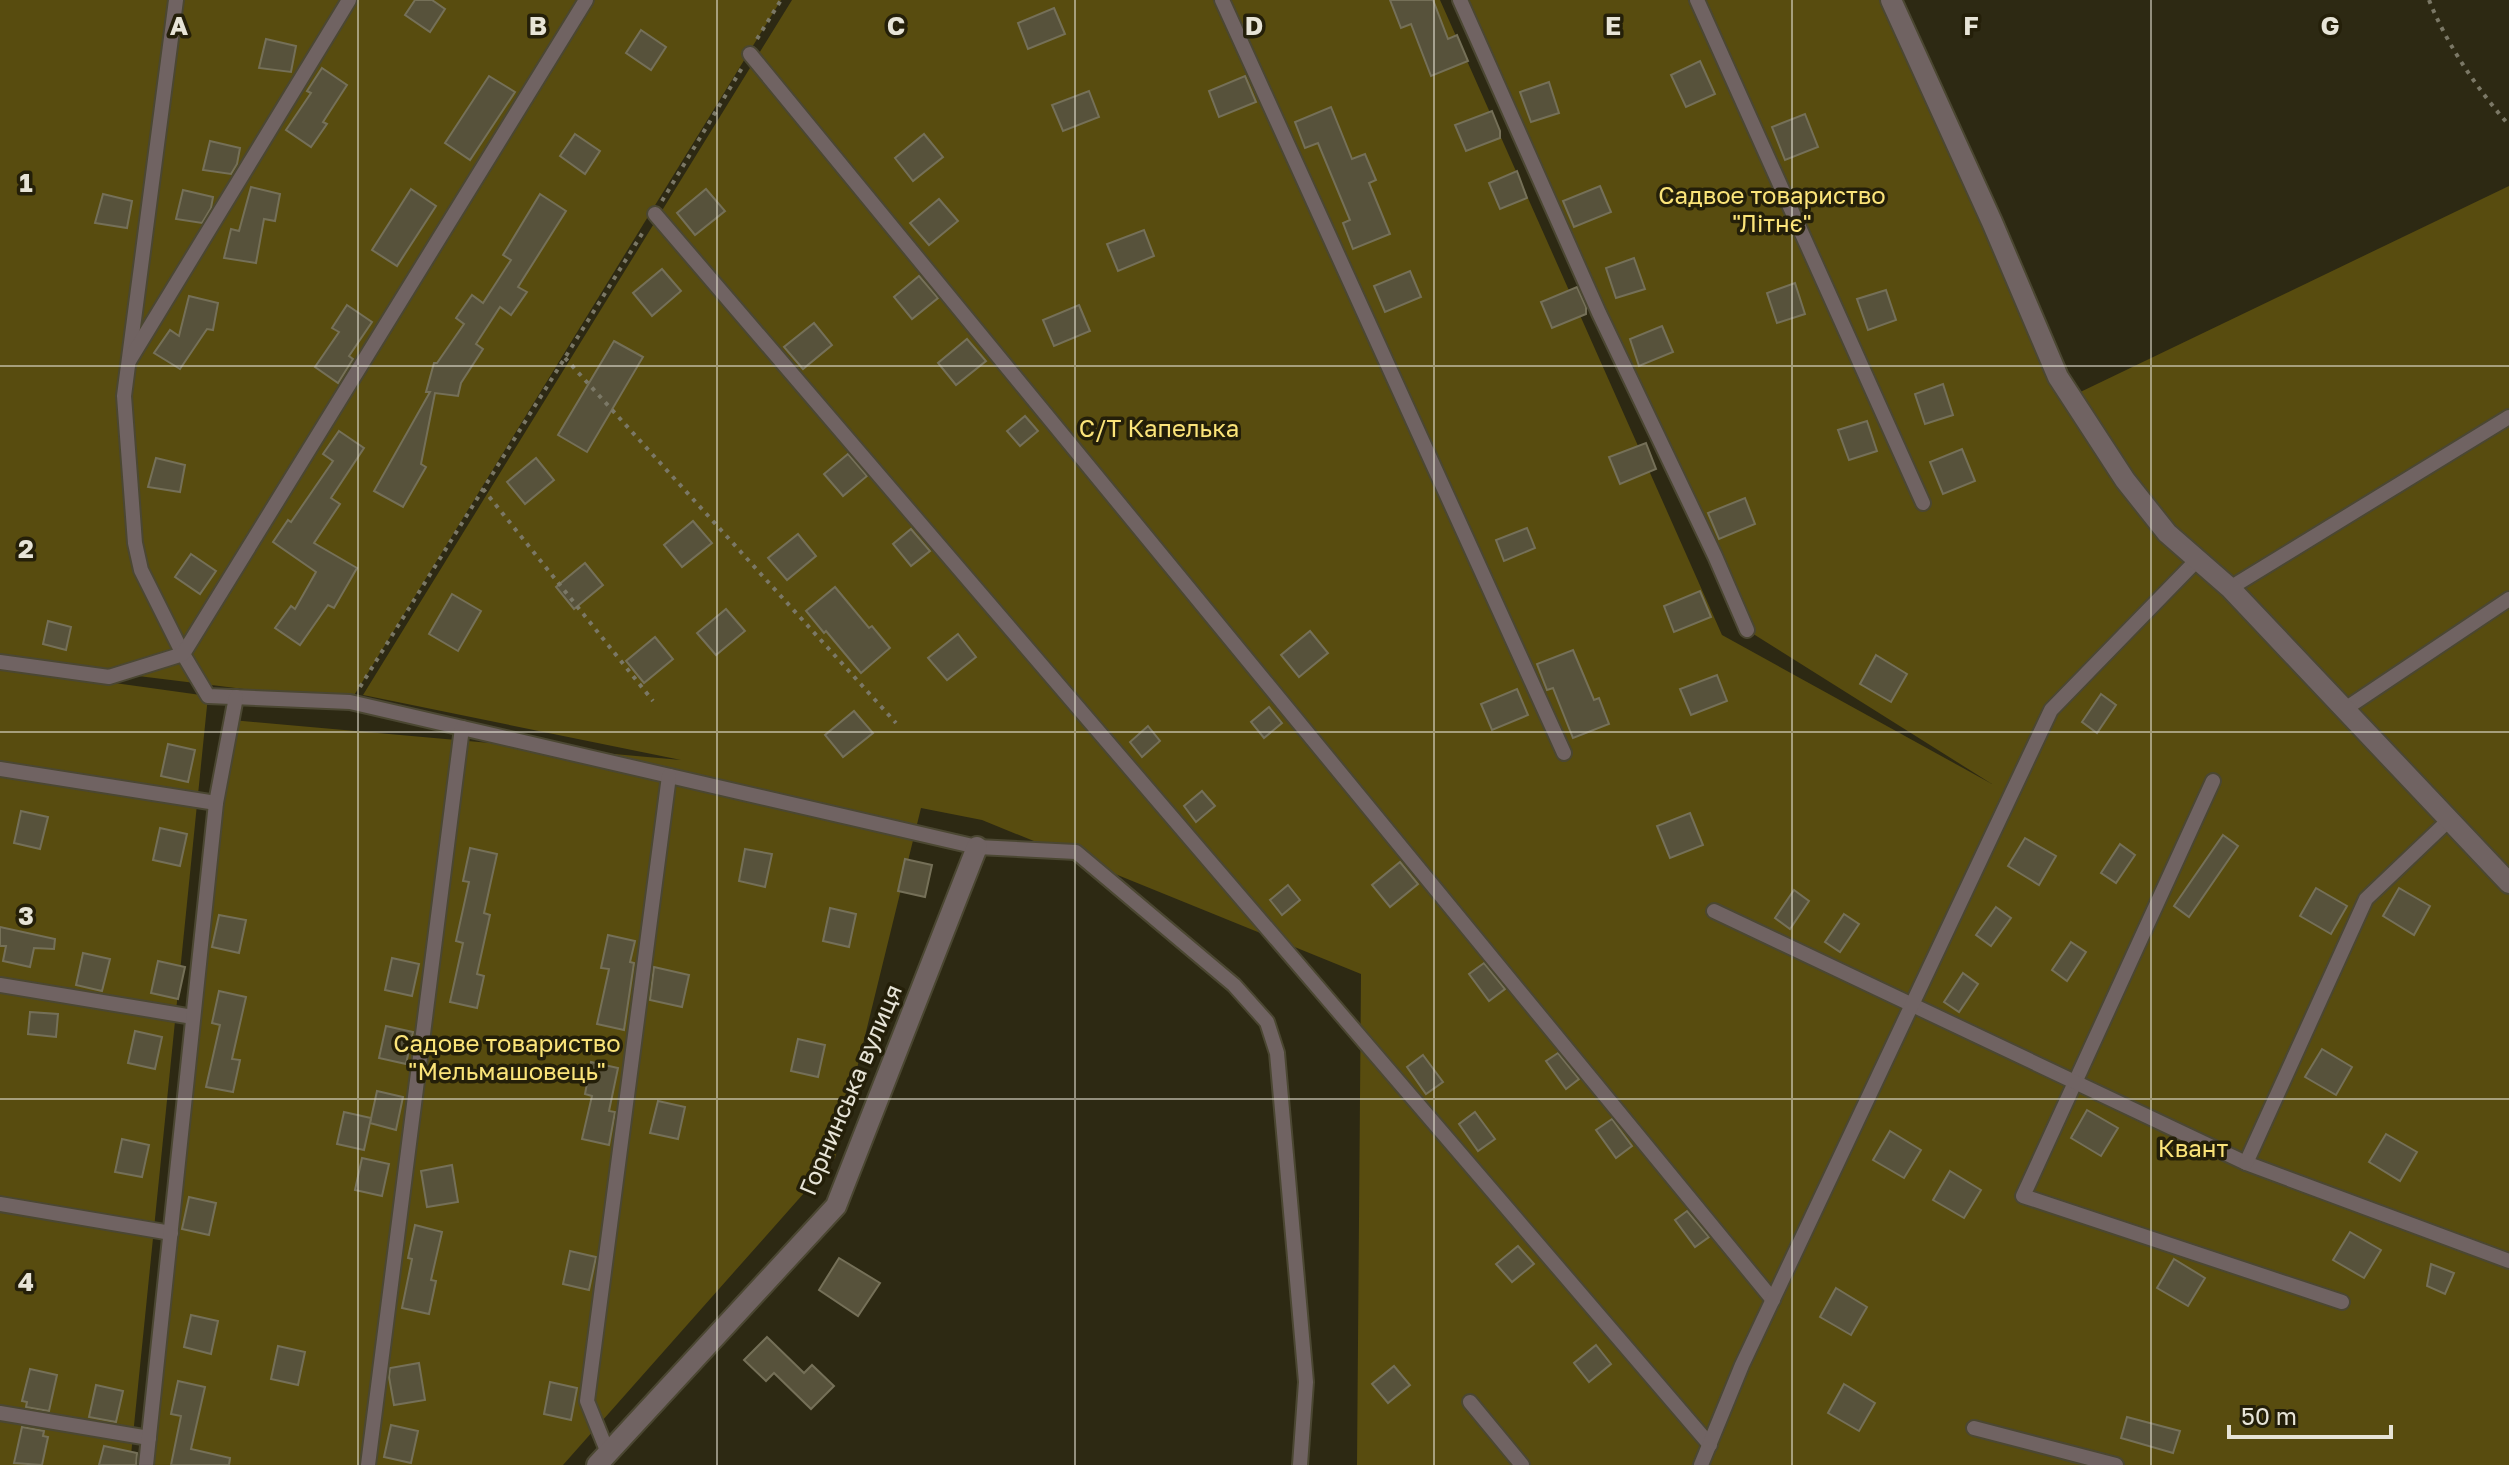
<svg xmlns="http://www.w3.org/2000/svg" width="2509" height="1465" viewBox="0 0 2509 1465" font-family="'Golos Text',sans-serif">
  <rect width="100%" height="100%" fill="#2d2913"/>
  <!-- green -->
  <g fill="#584c0f">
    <polygon points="0,0 781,0 350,702 0,659"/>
    <polygon points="792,0 1440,0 1722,635 1992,784 1747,630 1459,0 1893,0 2072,396 2509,186 2509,1465 1357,1465 1361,974 982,820 921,808 835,1158 563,1465 144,1465 232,720 681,760 363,695"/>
    <polygon points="0,667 208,696 130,1465 0,1465"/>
  </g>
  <!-- building -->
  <g fill="#57523b" stroke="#757058" stroke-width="2">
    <polygon points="415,0 432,0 445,9 430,32 405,15"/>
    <polygon points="1390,0 1433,0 1448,39 1457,35 1468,61 1431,76 1411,24 1401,28"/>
    <polygon points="1054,8 1065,34 1028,49 1018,23"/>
    <polygon points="641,30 666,47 651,70 626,53"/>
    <polygon points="266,39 296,46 291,72 259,68"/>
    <polygon points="1700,61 1715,94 1686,107 1671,75"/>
    <polygon points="322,68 347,85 323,122 327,124 311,147 286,130 311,93 307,91"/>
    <polygon points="489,76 515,92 470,160 445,143"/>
    <polygon points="1245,76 1256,102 1219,117 1209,91"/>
    <polygon points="1549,82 1559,113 1531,122 1520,92"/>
    <polygon points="1089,91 1099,117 1063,131 1052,105"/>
    <polygon points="1331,107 1352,159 1365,154 1376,180 1369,183 1390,234 1353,249 1343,223 1350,220 1318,143 1305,148 1295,122"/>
    <polygon points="1492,111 1500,131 1500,138 1466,151 1455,125"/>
    <polygon points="1805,114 1818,147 1785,160 1772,127"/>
    <polygon points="575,134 600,151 585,174 560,156"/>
    <polygon points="924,134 943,157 913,181 895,158"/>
    <polygon points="210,141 240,148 237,164 231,174 203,170"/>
    <polygon points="1517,171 1527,198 1500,209 1489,183"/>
    <polygon points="1600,186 1611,212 1574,227 1563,201"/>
    <polygon points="251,187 280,194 275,221 264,219 256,263 224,258 231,229 239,231"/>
    <polygon points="411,189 436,206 397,266 372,250"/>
    <polygon points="706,189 725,211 695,235 677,213"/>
    <polygon points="183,190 213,197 211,208 202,223 176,219"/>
    <polygon points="103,194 132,201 127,228 95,223"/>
    <polygon points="540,194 566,211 518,287 527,292 511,315 500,307 476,344 483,349 461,383 458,396 435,393 421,464 426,467 403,507 374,491 430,392 426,392 434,363 437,363 464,324 456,318 472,295 483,303 511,260 503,255"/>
    <polygon points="939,199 958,221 929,245 910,223"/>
    <polygon points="1144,230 1154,256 1118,271 1107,244"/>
    <polygon points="1634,258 1645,289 1616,298 1606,268"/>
    <polygon points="662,269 681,291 652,316 633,293"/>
    <polygon points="1410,271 1421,297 1385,312 1374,286"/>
    <polygon points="919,276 938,298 912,319 894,297"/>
    <polygon points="1795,283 1805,314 1777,323 1767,293"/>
    <polygon points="1577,287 1586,307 1586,314 1552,328 1541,302"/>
    <polygon points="1886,290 1896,320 1868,330 1857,299"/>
    <polygon points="189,296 218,303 213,330 207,329 180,369 154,353 170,330 179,336"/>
    <polygon points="347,305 372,322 349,356 353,359 338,383 315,367 339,332 332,328"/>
    <polygon points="1079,305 1090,331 1054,346 1043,320"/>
    <polygon points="814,323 832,345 803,369 784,347"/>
    <polygon points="1662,326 1673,352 1639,366 1630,339"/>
    <polygon points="967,339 986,361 956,385 938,363"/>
    <polygon points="614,341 643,357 587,452 558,435"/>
    <polygon points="1943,384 1953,415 1925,424 1915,394"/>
    <polygon points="1025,416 1038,431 1020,446 1007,431"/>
    <polygon points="1867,421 1877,451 1849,460 1838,430"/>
    <polygon points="339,431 364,448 331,498 340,504 314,543 357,568 334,608 328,605 300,645 275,628 291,606 295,609 316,572 273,542 288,520 291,522 333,461 323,454"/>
    <polygon points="1646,443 1656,469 1620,484 1609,457"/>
    <polygon points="1962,449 1975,481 1943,494 1930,462"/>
    <polygon points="848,454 867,476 843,496 824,474"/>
    <polygon points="156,458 185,465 180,492 148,487"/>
    <polygon points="536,458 554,480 525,504 507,482"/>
    <polygon points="1745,498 1755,524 1719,539 1708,513"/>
    <polygon points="693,521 712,543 682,567 664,545"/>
    <polygon points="1527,528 1535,548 1504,561 1496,540"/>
    <polygon points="911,529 930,551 911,566 893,544"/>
    <polygon points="798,534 816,556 787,580 768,558"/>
    <polygon points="191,554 216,571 200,594 175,577"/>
    <polygon points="585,563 603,585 574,609 556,587"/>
    <polygon points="835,587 869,628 872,626 890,648 861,673 826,631 824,633 806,611"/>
    <polygon points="1700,591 1711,617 1674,632 1664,606"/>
    <polygon points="452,594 481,611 458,651 429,634"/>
    <polygon points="726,609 745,631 716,655 697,633"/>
    <polygon points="48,621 71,627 66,650 43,644"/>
    <polygon points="1310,631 1328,653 1299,677 1281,655"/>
    <polygon points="958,634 976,657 947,680 928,658"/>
    <polygon points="655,637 673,659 644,683 626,661"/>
    <polygon points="1573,650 1594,700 1599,698 1609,724 1573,738 1553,688 1547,690 1537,664"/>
    <polygon points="1876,655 1907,674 1891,702 1860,684"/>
    <polygon points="1717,675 1727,701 1691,715 1680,689"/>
    <polygon points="1517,689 1528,715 1492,730 1481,704"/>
    <polygon points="2101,694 2116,705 2097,733 2082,722"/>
    <polygon points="1269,707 1282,723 1264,738 1251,722"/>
    <polygon points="854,711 873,733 843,757 825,735"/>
    <polygon points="1148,726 1160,741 1142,757 1130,742"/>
    <polygon points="168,744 195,750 188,782 161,776"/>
    <polygon points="1202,791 1215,806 1196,822 1184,806"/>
    <polygon points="21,811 48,817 40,849 14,843"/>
    <polygon points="1690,813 1703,845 1670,858 1657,826"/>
    <polygon points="160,828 187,834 180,866 153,860"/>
    <polygon points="2223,835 2238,846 2189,917 2174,906"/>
    <polygon points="2025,838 2056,856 2039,885 2008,866"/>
    <polygon points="2120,844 2135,855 2116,883 2101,873"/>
    <polygon points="470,848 497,854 484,913 490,915 477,974 484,976 477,1008 450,1002 463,943 456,941 469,882 463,881"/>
    <polygon points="745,849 772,854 765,887 739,881"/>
    <polygon points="905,859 932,865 925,897 898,891"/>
    <polygon points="1400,862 1418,884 1390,907 1372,885"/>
    <polygon points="1288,885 1300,900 1282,915 1270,900"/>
    <polygon points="2316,888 2347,906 2331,934 2300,916"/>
    <polygon points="2399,888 2430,906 2414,935 2383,916"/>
    <polygon points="1794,890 1809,901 1790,929 1775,918"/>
    <polygon points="1996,907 2011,918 1991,946 1976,935"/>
    <polygon points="830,908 856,914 849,947 823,941"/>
    <polygon points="1844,914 1859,924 1840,952 1825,942"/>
    <polygon points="219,915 246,920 239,953 212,947"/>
    <polygon points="0,927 55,939 54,949 34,948 30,967 3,961 6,946 0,946"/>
    <polygon points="608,935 635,941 630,962 634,963 624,1030 597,1024 609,969 601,968"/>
    <polygon points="2071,942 2086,952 2067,981 2052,970"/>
    <polygon points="83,953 110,959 102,991 76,985"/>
    <polygon points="392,958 419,964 412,996 385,990"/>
    <polygon points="158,961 185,967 178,999 151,993"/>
    <polygon points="1484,963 1505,989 1489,1001 1469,974"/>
    <polygon points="654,967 689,975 682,1007 650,1000"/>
    <polygon points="1963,973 1978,984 1959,1012 1944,1002"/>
    <polygon points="219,991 246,997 232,1059 240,1060 233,1092 206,1087 220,1025 212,1023"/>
    <polygon points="30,1012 58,1014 56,1037 28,1034"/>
    <polygon points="386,1026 413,1032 406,1064 379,1058"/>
    <polygon points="135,1031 162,1037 155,1069 128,1063"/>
    <polygon points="798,1039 825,1045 818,1077 791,1071"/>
    <polygon points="2322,1049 2352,1067 2336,1095 2305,1077"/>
    <polygon points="1558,1053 1579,1079 1566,1089 1546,1061"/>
    <polygon points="1423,1055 1443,1082 1426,1094 1407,1067"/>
    <polygon points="591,1062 618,1068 609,1111 615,1112 609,1145 582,1139 592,1096 585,1094"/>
    <polygon points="377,1091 403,1097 396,1130 370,1123"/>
    <polygon points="658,1101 685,1107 678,1139 650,1133"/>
    <polygon points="2087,1110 2118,1128 2101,1156 2071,1138"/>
    <polygon points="344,1112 371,1118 364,1150 337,1144"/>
    <polygon points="1475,1112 1495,1139 1478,1151 1459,1124"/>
    <polygon points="1612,1119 1632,1146 1616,1158 1596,1130"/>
    <polygon points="1890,1131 1921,1150 1904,1178 1873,1160"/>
    <polygon points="2386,1134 2417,1152 2400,1181 2369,1162"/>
    <polygon points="122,1139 149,1145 142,1177 115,1172"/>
    <polygon points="362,1158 389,1164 382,1196 355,1190"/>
    <polygon points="452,1165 458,1202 427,1207 421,1171"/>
    <polygon points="1950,1171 1981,1190 1964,1218 1933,1200"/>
    <polygon points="189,1197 216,1203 209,1235 182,1229"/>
    <polygon points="1687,1211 1709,1237 1695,1247 1675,1220"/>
    <polygon points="415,1225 442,1232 431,1280 436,1281 429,1314 402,1308 412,1259 408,1258"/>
    <polygon points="2350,1232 2381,1250 2364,1278 2333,1260"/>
    <polygon points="1518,1246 1534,1264 1512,1282 1496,1264"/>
    <polygon points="570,1251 596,1257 589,1290 563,1284"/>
    <polygon points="839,1258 880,1283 858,1316 819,1290"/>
    <polygon points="2174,1259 2205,1278 2188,1306 2157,1288"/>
    <polygon points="2431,1264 2454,1273 2445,1294 2427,1286"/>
    <polygon points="1836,1288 1867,1307 1851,1335 1820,1317"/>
    <polygon points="191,1315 218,1321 211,1354 184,1347"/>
    <polygon points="767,1337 804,1373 812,1365 834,1386 811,1409 774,1373 766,1381 744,1360"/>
    <polygon points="1596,1345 1611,1364 1589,1382 1574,1363"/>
    <polygon points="278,1346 305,1352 298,1385 271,1379"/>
    <polygon points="419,1363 425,1400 394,1405 389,1377 390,1368"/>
    <polygon points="1394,1366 1410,1385 1388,1403 1372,1384"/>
    <polygon points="30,1369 57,1375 49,1411 26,1407 27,1402 22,1401"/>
    <polygon points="178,1381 205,1387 191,1449 230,1458 229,1465 171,1465 181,1416 171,1414"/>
    <polygon points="550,1382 577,1388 571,1420 544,1414"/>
    <polygon points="1844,1384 1875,1403 1859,1431 1828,1413"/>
    <polygon points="96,1385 123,1391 116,1422 89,1417"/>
    <polygon points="2127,1417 2180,1431 2173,1453 2121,1438"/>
    <polygon points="391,1425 418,1431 411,1463 384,1457"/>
    <polygon points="22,1427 44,1431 43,1436 48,1437 42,1465 14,1463"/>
    <polygon points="104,1446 137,1453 136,1465 99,1465"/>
  </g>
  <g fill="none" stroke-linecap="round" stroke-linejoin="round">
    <!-- service casing -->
    <g stroke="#4b4732" stroke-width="18">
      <g id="service">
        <polyline points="176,0 124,396 135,543 141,570 183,654 208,696 350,702 977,847 1076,852 1234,985 1267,1022 1277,1053 1306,1382 1300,1465"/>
        <polyline points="1222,0 1564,753"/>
        <polyline points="1460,0 1599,313 1715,556 1747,630"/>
        <polyline points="1697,0 1923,503"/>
        <polyline points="750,54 1773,1300"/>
        <polyline points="655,214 1710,1445"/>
        <polyline points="129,361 349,0"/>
        <polyline points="2230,588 2509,417"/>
        <polyline points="0,662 109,677 183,654 586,0"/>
        <polyline points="2345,709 2509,599"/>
        <polyline points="0,769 216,803"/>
        <polyline points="2213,781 2023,1196 2342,1302"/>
        <polyline points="1714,911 2246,1163 2509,1261"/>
        <polyline points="0,985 193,1017"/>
        <polyline points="2246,1163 2366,899 2449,820"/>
        <polyline points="0,1204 171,1233"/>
        <polyline points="1470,1402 1522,1465"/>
        <polyline points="0,1413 149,1438"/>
        <polyline points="1974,1428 2116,1465"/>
        <polyline points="608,1453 587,1401 669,776"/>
        <polyline points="146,1465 216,803 236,697"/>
        <polyline points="368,1465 462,728"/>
        <polyline points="1701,1465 1742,1365 2051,710 2198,559"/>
      </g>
    </g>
    <!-- minor casing -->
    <g stroke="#4b4732" stroke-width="24">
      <g id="minor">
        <polyline points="1891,0 1992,222 2058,377 2125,480 2167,533 2230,588 2509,883"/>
        <polyline points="597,1465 836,1206 977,847"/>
      </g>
    </g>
    <!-- path -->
    <g stroke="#7b7866" stroke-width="4" stroke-dasharray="4 6" stroke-linecap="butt">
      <path d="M2429 0C2447 45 2477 89 2509 125"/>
      <polyline points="757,39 781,0"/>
      <polyline points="662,201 742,68"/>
      <polyline points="565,358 896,723"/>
      <polyline points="483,489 653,701"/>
      <polyline points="360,687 645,229"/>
    </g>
    <!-- service -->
    <use href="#service" stroke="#706362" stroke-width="14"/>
    <!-- minor -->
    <use href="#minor" stroke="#706362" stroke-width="20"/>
  </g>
  <!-- grid -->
  <path fill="none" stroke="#e7e4d7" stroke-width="2" stroke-opacity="0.55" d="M358 0V1465M717 0V1465M1075 0V1465M1434 0V1465M1792 0V1465M2151 0V1465M0 366H2509M0 732H2509M0 1099H2509"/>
  <g text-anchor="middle" stroke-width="7" stroke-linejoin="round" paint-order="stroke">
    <!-- park labels -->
    <g font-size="24" fill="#fbe479" stroke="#241f09">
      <text x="1772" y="204">Садвое товариство<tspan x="1772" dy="28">"Літнє"</tspan></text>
      <text x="1159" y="437">С/Т Капелька</text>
      <text x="507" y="1052">Садове товариство<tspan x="507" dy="28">"Мельмашовець"</tspan></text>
      <text x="2193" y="1157">Квант</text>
    </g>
    <!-- street labels -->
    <g font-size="24" fill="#e7e4d7" stroke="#241f09">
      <text transform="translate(851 1090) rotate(-67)" y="8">Горнинська вулиця</text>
    </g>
  </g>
  <g font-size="26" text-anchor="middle" font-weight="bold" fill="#e7e4d7" stroke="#241f09" stroke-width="7" stroke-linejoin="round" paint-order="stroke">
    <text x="179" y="35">A</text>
    <text x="538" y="35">B</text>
    <text x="896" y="35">C</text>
    <text x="1254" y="35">D</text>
    <text x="1613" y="35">E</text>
    <text x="1971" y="35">F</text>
    <text x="2330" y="35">G</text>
    <text x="26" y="192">1</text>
    <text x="26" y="558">2</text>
    <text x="26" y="925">3</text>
    <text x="26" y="1291">4</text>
  </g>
  <!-- scale -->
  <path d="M2229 1425v12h162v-12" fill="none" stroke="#e7e4d7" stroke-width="4"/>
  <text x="2241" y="1425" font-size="24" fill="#e7e4d7" stroke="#241f09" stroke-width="6" paint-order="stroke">50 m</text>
</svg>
